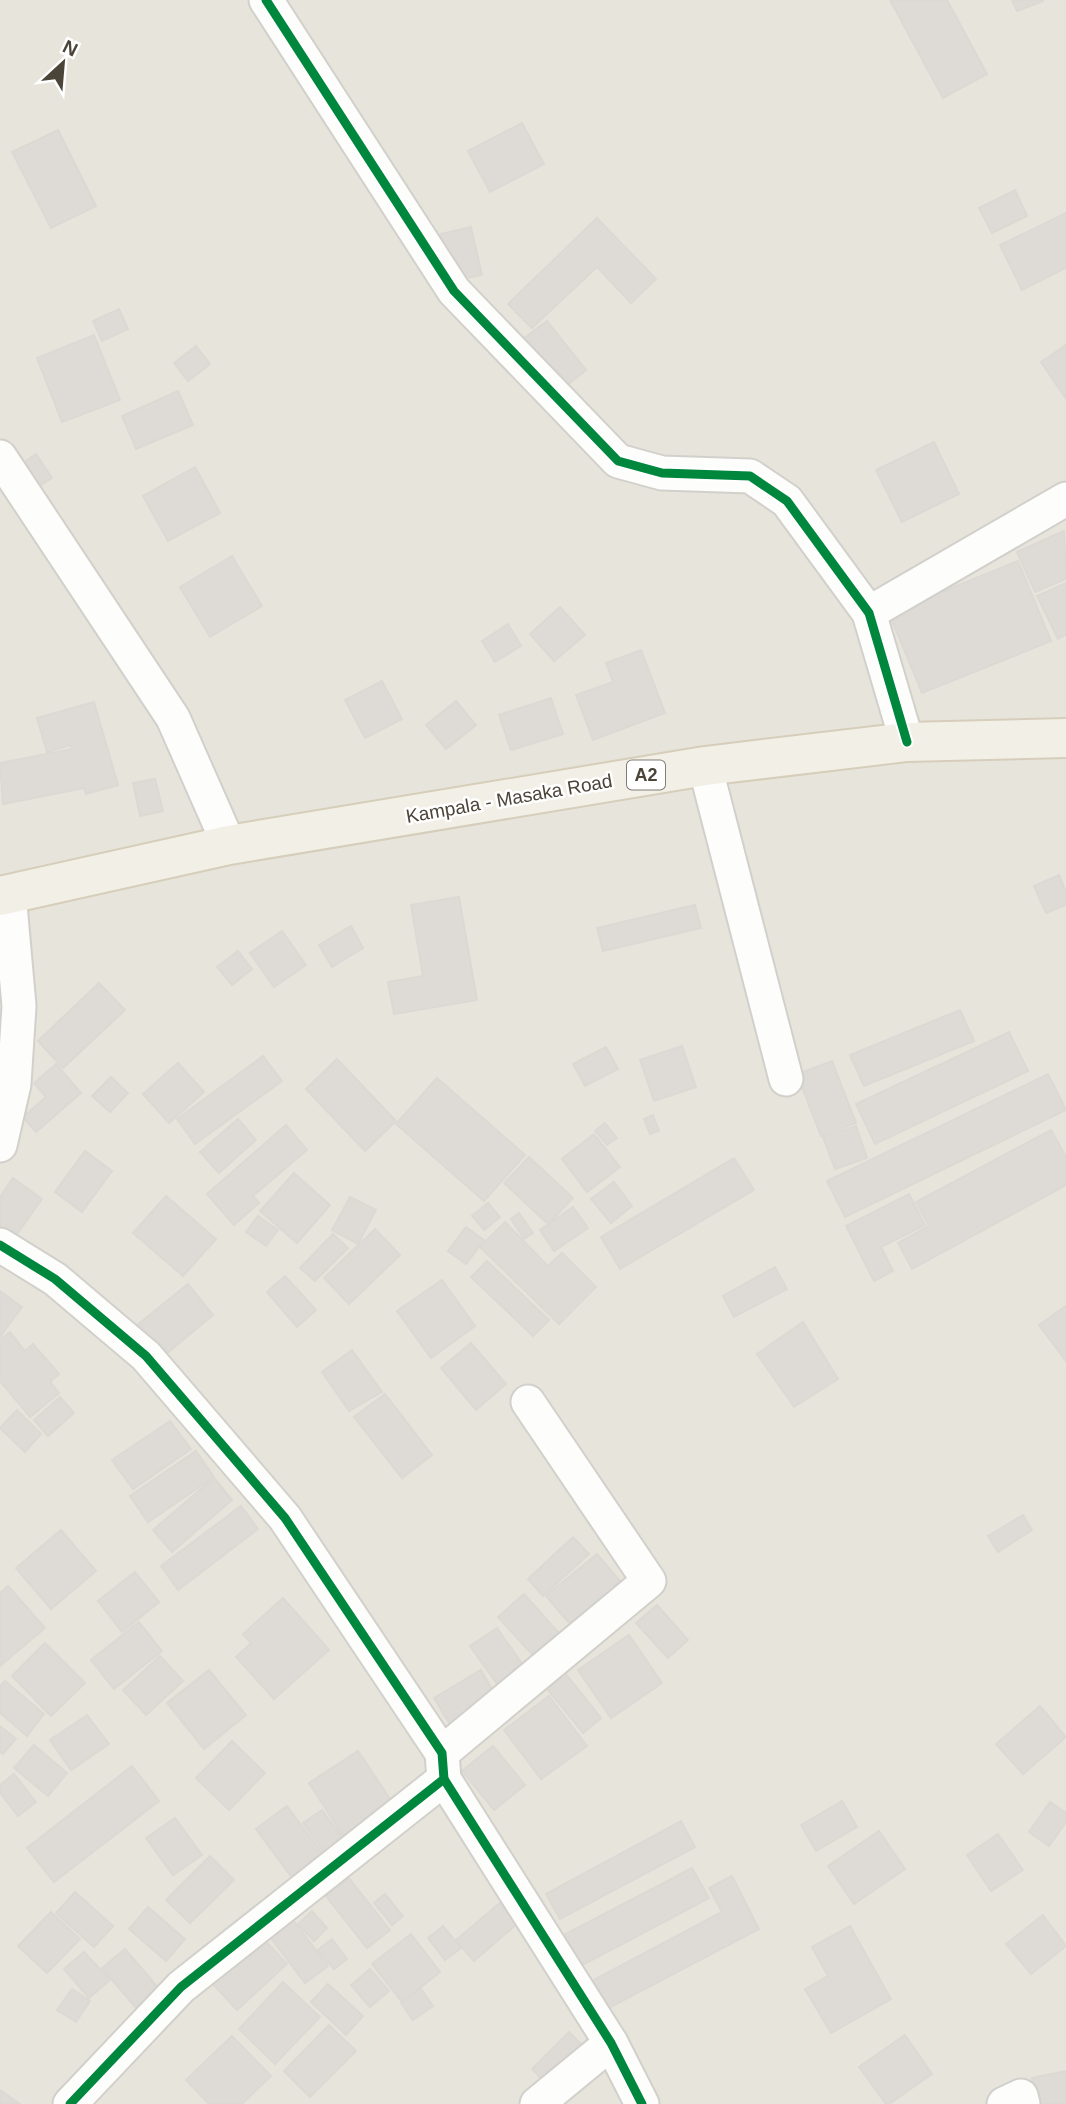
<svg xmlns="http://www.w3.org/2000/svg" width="1066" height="2104" viewBox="0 0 1066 2104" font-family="Helvetica,sans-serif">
  <rect width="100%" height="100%" fill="#f4f2ee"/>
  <!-- residential -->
  <rect fill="#e7e4dc" x="0" y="0" width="1066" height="2104"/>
  <!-- building -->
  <g fill="#dedbd6" stroke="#dcd9d4" stroke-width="2">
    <polygon points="890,0 947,0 987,74 943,98"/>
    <polygon points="1012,0 1043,0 1043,1 1017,11"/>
    <polygon points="522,123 544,164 490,192 468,151"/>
    <polygon points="58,130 96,206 51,228 12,152"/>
    <polygon points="1015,190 1027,216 992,233 979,208"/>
    <polygon points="1066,213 1066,268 1022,290 1000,245"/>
    <polygon points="597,218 656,279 631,303 597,267 532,328 508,304"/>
    <polygon points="471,227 482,275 452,281 441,234"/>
    <polygon points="119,309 128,329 102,341 93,321"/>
    <polygon points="547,321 586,370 557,393 518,343"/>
    <polygon points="94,335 120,400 62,422 37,358"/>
    <polygon points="1066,345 1066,399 1041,362"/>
    <polygon points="196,346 210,364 188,381 174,363"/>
    <polygon points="178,391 193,425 136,449 122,416"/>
    <polygon points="934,442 959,494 902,522 876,470"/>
    <polygon points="36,454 52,478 35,489 19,466"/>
    <polygon points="195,467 220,513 168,541 143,496"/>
    <polygon points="1064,531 1066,579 1035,592 1017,552"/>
    <polygon points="232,556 262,606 210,637 180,587"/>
    <polygon points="1018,561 1051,641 922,693 889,613"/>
    <polygon points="1066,583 1066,635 1058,639 1037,596"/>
    <polygon points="560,607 585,635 554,661 530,634"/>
    <polygon points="508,624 521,646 495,662 482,641"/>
    <polygon points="641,650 665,713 593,740 576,695 613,682 606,663"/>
    <polygon points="382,681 402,719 365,738 345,700"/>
    <polygon points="551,698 563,734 511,750 499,715"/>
    <polygon points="456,701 476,725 446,749 426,725"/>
    <polygon points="94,702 118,785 86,794 84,788 3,804 0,763 72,749 71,745 47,752 37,718"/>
    <polygon points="155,779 163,811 140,816 133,783"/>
    <polygon points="1059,875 1066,892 1066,905 1046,913 1034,886"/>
    <polygon points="459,897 477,1000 394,1014 388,982 423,976 411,905"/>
    <polygon points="695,905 701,928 603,951 597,928"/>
    <polygon points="351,926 363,948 332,967 319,945"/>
    <polygon points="282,931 306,965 274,987 250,953"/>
    <polygon points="238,951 252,969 232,985 217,967"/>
    <polygon points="99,983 125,1010 63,1068 38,1041"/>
    <polygon points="960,1010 974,1041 864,1086 850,1055"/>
    <polygon points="1009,1032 1028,1071 875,1144 856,1104"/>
    <polygon points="682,1046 696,1087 654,1101 640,1060"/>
    <polygon points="606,1047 618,1069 585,1086 573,1064"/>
    <polygon points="263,1056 282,1081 195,1144 177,1119"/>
    <polygon points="337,1059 396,1121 365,1151 306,1089"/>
    <polygon points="832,1061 856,1123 821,1136 797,1074"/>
    <polygon points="178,1063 204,1092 169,1123 143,1094"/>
    <polygon points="56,1064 81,1093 36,1132 23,1117 46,1097 34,1083"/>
    <polygon points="1048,1074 1066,1110 845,1217 827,1181"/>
    <polygon points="111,1077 128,1093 110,1112 92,1096"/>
    <polygon points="437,1078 525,1155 484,1201 396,1124"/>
    <polygon points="653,1115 659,1131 650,1134 644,1119"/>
    <polygon points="238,1119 256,1140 219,1173 200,1152"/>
    <polygon points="605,1123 617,1138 607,1145 595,1131"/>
    <polygon points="286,1125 307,1150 253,1196 259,1203 234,1225 207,1194"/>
    <polygon points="856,1126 867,1158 835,1169 823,1137"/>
    <polygon points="1051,1130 1066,1157 1066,1185 912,1269 898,1243 929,1226 916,1202"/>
    <polygon points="594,1134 620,1167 587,1192 562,1159"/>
    <polygon points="85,1151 112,1171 82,1212 55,1192"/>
    <polygon points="529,1157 573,1198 548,1224 504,1183"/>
    <polygon points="734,1158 754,1190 620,1269 601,1237"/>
    <polygon points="294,1173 330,1205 297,1243 260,1211"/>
    <polygon points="13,1178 42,1199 12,1241 0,1232 0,1197"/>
    <polygon points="614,1182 632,1206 611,1223 591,1199"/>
    <polygon points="909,1194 925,1225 881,1247 893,1271 874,1281 846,1226"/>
    <polygon points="166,1196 216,1239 183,1276 133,1233"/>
    <polygon points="350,1197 376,1210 358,1244 332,1230"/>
    <polygon points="488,1203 500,1217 484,1230 472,1216"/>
    <polygon points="573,1207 588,1228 554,1251 540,1230"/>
    <polygon points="519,1213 533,1233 524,1239 511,1219"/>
    <polygon points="258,1216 278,1230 266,1246 246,1232"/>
    <polygon points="505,1222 548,1266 562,1253 596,1287 559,1324 480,1247"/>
    <polygon points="466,1227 484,1240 466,1264 448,1251"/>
    <polygon points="375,1229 400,1255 349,1304 324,1278"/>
    <polygon points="333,1234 348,1248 315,1281 300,1268"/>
    <polygon points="487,1261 549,1320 533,1336 471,1277"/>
    <polygon points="775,1267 787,1289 734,1317 723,1296"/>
    <polygon points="285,1276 316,1310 297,1327 267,1292"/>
    <polygon points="442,1280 475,1326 431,1358 397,1311"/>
    <polygon points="188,1284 213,1315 161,1358 135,1327"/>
    <polygon points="0,1291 22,1307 0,1337"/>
    <polygon points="1066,1306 1066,1361 1039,1325"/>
    <polygon points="803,1322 838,1379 794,1407 757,1354"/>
    <polygon points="10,1332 25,1351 33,1344 59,1374 50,1382 59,1393 30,1417 0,1381 0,1340"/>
    <polygon points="471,1343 506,1384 476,1410 441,1368"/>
    <polygon points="352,1350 382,1392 349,1411 322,1372"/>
    <polygon points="385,1394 432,1455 402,1478 354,1417"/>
    <polygon points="60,1397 74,1413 48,1436 34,1420"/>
    <polygon points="17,1410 41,1434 25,1452 0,1428"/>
    <polygon points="170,1421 191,1449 133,1489 112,1460"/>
    <polygon points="196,1451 214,1477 148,1522 130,1496"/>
    <polygon points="214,1478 232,1500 172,1552 153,1530"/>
    <polygon points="241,1506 258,1529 178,1590 161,1566"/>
    <polygon points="1023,1515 1032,1530 998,1552 988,1536"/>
    <polygon points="61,1530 96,1571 51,1609 16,1568"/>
    <polygon points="573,1537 589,1554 543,1596 528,1579"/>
    <polygon points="597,1554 626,1588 575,1630 546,1596"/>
    <polygon points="135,1572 159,1602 122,1632 98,1601"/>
    <polygon points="8,1586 45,1628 0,1666 0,1593"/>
    <polygon points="524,1594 566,1641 541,1664 498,1617"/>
    <polygon points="283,1598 329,1650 274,1699 236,1657 251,1643 243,1634"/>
    <polygon points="657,1605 688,1640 668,1658 636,1623"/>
    <polygon points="139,1622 162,1651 114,1689 91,1660"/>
    <polygon points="497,1628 526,1669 499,1687 470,1646"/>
    <polygon points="629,1635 662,1683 611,1718 578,1670"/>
    <polygon points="45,1643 85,1683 51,1716 12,1676"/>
    <polygon points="160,1656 183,1681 146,1715 123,1690"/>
    <polygon points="562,1669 601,1718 583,1733 543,1684"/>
    <polygon points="209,1670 246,1715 204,1749 167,1703"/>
    <polygon points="481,1670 496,1696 449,1723 434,1698"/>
    <polygon points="5,1681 44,1714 27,1736 0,1713 0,1686"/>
    <polygon points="549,1696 587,1746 541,1779 504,1730"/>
    <polygon points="1040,1706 1066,1737 1023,1774 996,1744"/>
    <polygon points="87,1715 109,1744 71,1770 50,1740"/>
    <polygon points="0,1726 16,1739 3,1754 0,1752"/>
    <polygon points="232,1741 265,1773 229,1810 196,1778"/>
    <polygon points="34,1745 67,1773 48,1796 14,1768"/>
    <polygon points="493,1746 525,1785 494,1810 462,1771"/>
    <polygon points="358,1751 396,1808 346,1840 309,1783"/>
    <polygon points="132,1766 159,1801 54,1882 27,1848"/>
    <polygon points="14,1774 36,1802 18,1816 0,1793 0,1785"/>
    <polygon points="842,1801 857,1827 816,1851 801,1825"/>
    <polygon points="1050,1802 1066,1813 1066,1822 1049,1846 1029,1832"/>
    <polygon points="287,1806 324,1856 293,1879 256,1829"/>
    <polygon points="322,1810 348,1845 329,1859 303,1823"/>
    <polygon points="175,1818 202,1855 173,1875 146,1838"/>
    <polygon points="681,1821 695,1847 560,1919 546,1894"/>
    <polygon points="879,1831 905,1869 854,1904 828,1866"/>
    <polygon points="998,1834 1023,1870 991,1891 967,1855"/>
    <polygon points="210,1856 234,1880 190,1923 166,1900"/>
    <polygon points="692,1868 709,1898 577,1968 560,1937"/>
    <polygon points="732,1876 759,1929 605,2010 590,1982 722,1912 709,1888"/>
    <polygon points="349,1878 390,1930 367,1948 326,1896"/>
    <polygon points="75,1892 113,1926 94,1947 56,1913"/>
    <polygon points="385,1894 403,1916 392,1925 374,1903"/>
    <polygon points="500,1903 518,1923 474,1961 456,1940"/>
    <polygon points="148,1907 185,1939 166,1961 129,1929"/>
    <polygon points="312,1911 327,1928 314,1941 298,1924"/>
    <polygon points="51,1912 80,1939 47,1973 18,1946"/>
    <polygon points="1043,1915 1066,1946 1031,1974 1006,1944"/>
    <polygon points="293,1920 328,1966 305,1983 270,1937"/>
    <polygon points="443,1926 461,1948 445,1960 428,1938"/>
    <polygon points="850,1926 891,1999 831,2033 805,1989 828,1976 812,1947"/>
    <polygon points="411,1934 440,1972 402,2002 372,1964"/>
    <polygon points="260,1935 287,1964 237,2010 210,1981"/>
    <polygon points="332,1939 347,1959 334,1969 318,1950"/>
    <polygon points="125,1949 160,1990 137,2009 102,1968"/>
    <polygon points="84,1952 110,1980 89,1998 64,1969"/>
    <polygon points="370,1969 389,1991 370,2007 351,1985"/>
    <polygon points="283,1982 320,2017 275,2064 239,2029"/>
    <polygon points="328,1984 363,2016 346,2035 311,2002"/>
    <polygon points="72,1989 90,2001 76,2022 57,2010"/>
    <polygon points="421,1989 433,2006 413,2020 401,2003"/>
    <polygon points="329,2025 356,2051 310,2097 284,2071"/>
    <polygon points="569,2032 586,2049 549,2086 532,2069"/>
    <polygon points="905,2035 932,2074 889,2104 886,2104 859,2067"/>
    <polygon points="232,2036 271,2076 242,2104 209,2104 186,2080"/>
    <polygon points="1066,2071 1066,2104 1037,2104 1032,2078"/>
    <polygon points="0,2090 20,2104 0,2104"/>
  </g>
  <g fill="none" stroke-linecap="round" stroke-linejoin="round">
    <!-- minor casing -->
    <g stroke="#d2d0cb" stroke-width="37">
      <g id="minor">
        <polyline points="266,0 454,291 618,461 662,473 750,476 787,501 869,613 907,742"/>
        <polyline points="0,457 173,718 229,845"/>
        <polyline points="869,613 1066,499"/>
        <polyline points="705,766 786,1079"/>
        <polyline points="0,1145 14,1084 19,1006 9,894"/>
        <polyline points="0,1245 55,1279 146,1356 285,1518 442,1753 444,1779 611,2043 642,2104"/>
        <polyline points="442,1753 649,1581 528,1402"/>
        <polyline points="70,2104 181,1987 444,1779"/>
        <polyline points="537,2104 611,2043"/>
        <polyline points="1004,2104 1021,2096 1023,2104"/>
      </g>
    </g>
    <!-- major casing -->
    <g stroke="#d6cebb" stroke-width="42">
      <polyline id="major" points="0,896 229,845 705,766 907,742 1066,738"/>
    </g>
    <!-- minor -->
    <use href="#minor" stroke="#fdfdfc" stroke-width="33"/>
    <!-- major -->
    <use href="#major" stroke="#f2efe6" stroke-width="38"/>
    <!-- cycleway casing -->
    <g stroke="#fff" stroke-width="13">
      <g id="cycleway">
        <polyline points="266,0 454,291 618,461 662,473 750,476 787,501 869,613 907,742"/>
        <polyline points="0,1245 55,1279 146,1356 285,1518 442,1753 444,1779 611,2043 642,2104"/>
        <polyline points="70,2104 181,1987 444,1779"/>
      </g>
    </g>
    <!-- cycleway -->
    <use href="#cycleway" stroke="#00873e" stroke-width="9"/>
  </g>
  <g text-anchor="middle" stroke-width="5" stroke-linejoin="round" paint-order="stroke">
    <!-- shield labels -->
    <rect fill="#fff" stroke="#817c74" stroke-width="2" x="627" y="760.5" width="38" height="29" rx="5"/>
    <g font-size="18" font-weight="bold" fill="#4b4439">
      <text x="646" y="781">A2</text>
    </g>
    <!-- street labels -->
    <g font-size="19" fill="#4b4439" stroke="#fff">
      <text transform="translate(509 798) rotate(-10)" y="7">Kampala - Masaka Road</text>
    </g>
  </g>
  <!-- north arrow -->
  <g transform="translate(63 63) rotate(26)" stroke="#ffffff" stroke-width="5" paint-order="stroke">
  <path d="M0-5L12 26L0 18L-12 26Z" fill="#4b4439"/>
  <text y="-10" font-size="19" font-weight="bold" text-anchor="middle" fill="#4b4439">N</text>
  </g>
</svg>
